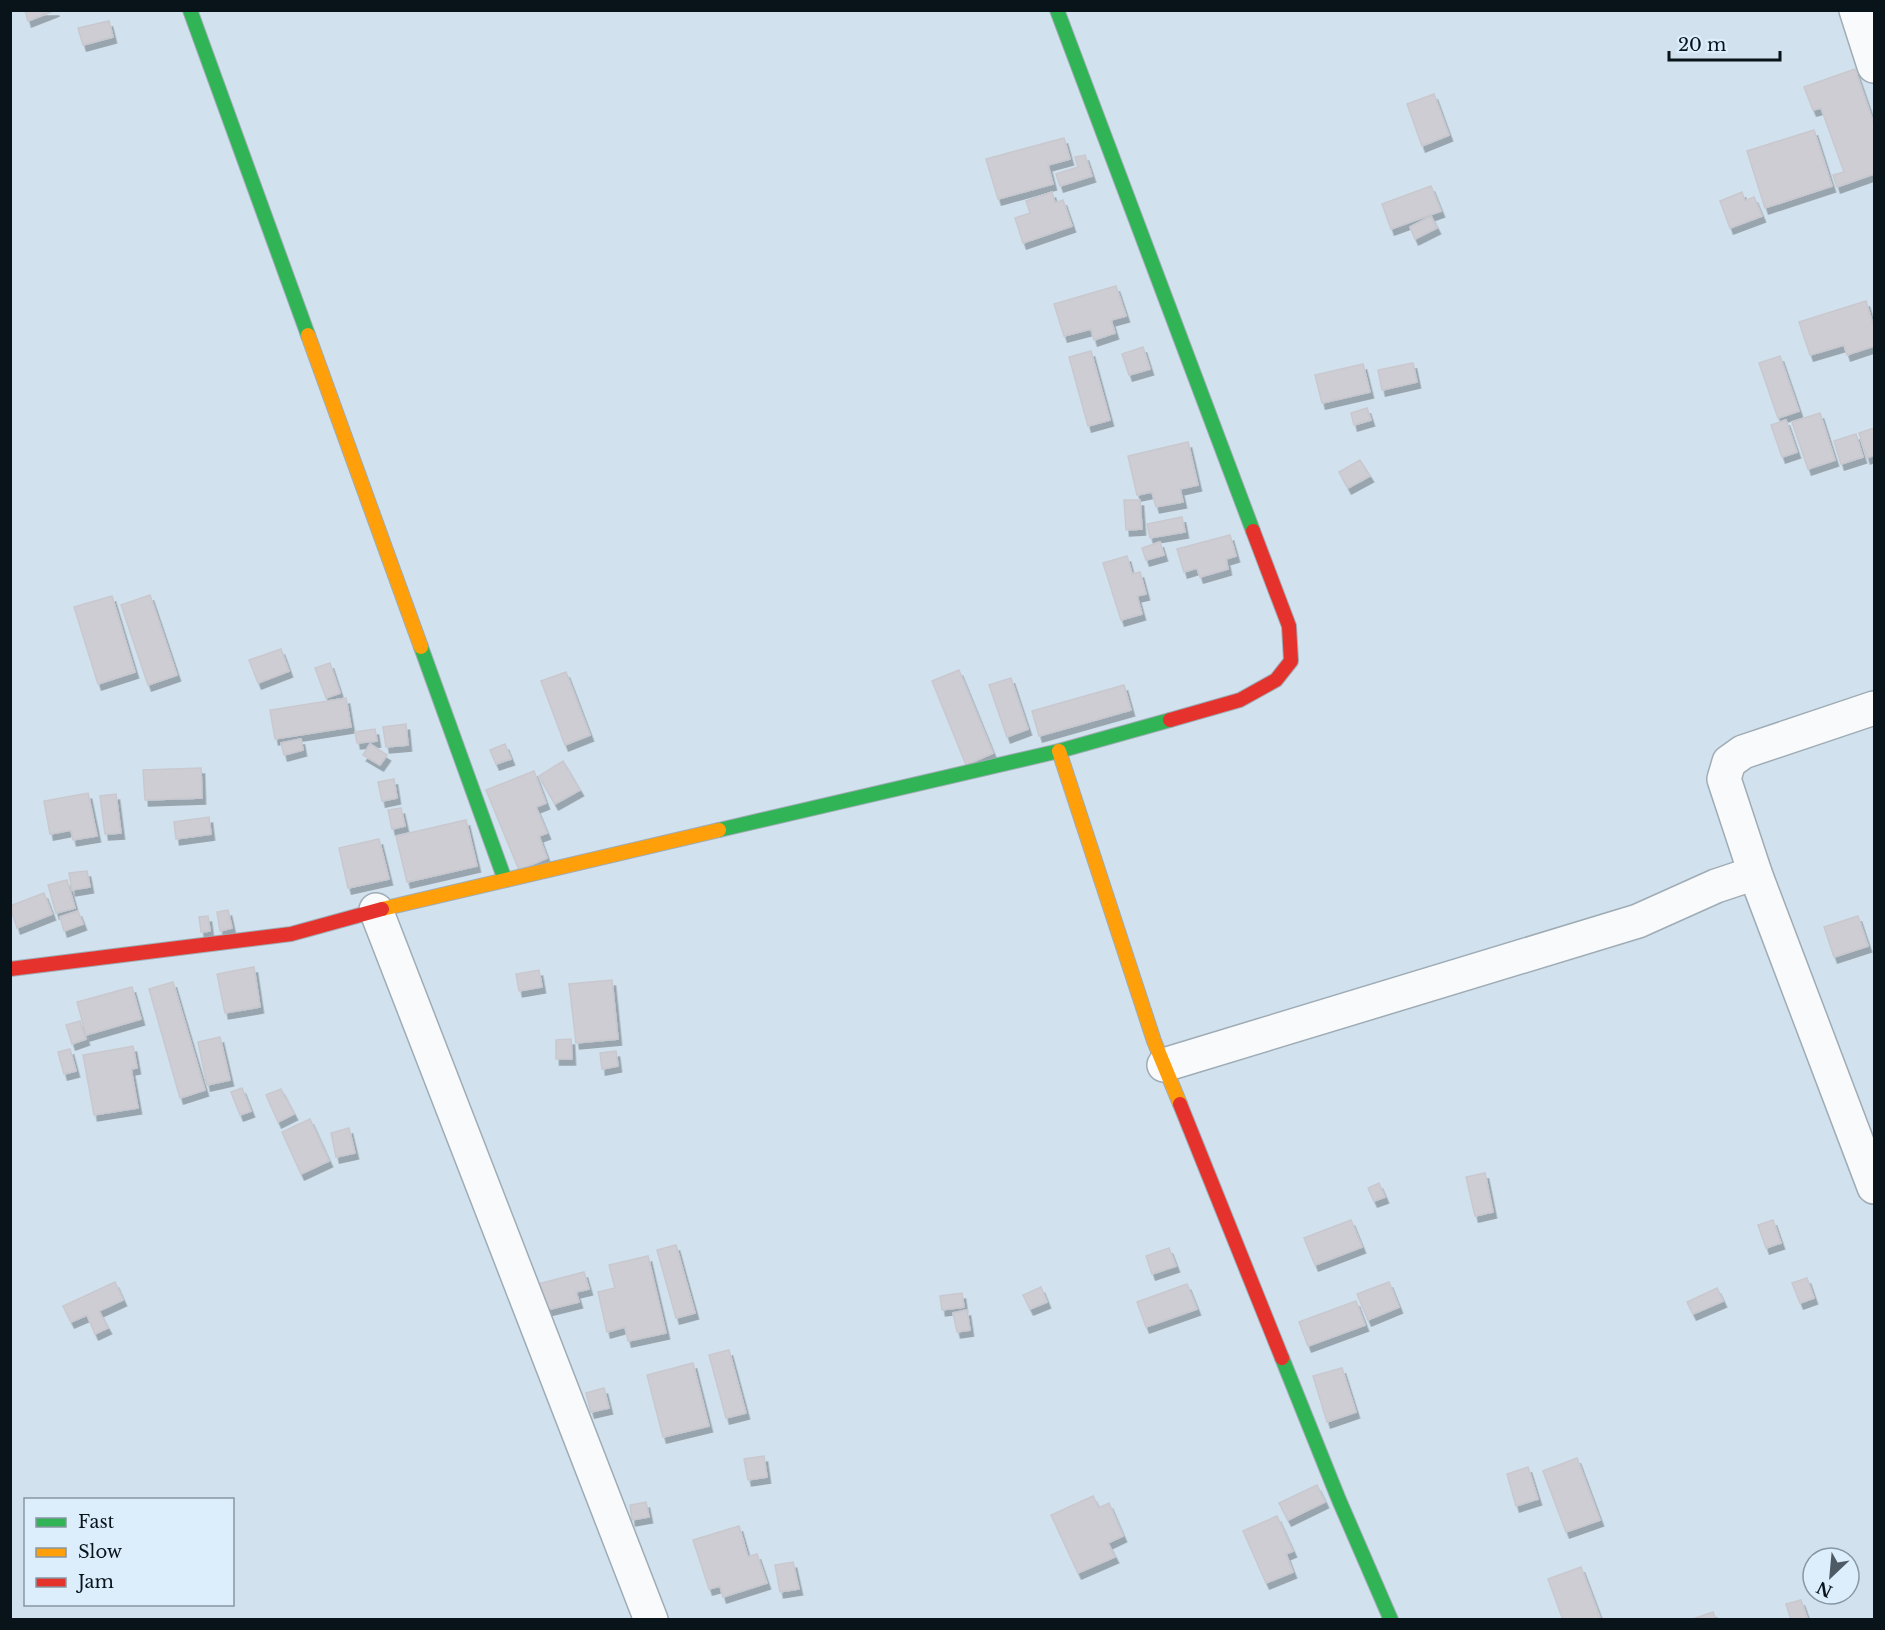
<svg xmlns="http://www.w3.org/2000/svg" width="1885" height="1630" viewBox="0 0 1885 1630" font-family="'Libre Baskerville',serif">
  <defs>
    <filter id="shadow"><feDropShadow dx="3.5" dy="6" stdDeviation="0" flood-color="#0004"/></filter>
  </defs>
  <rect width="100%" height="100%" fill="#d1e1ed"/>
  <!-- building -->
  <g fill="#cdcdd3" stroke="#c9c8cf" stroke-width="1.5" filter="url(#shadow)">
    <polygon points="25,10 56,10 28,21"/>
    <polygon points="109,21 113,37 83,45 78,28"/>
    <polygon points="1855,69 1874,124 1874,174 1837,187 1833,175 1844,172 1821,108 1813,110 1804,87"/>
    <polygon points="1434,94 1449,135 1422,146 1407,104"/>
    <polygon points="1814,130 1832,186 1765,208 1747,151"/>
    <polygon points="1064,138 1070,159 1048,165 1053,184 998,199 986,159"/>
    <polygon points="1085,155 1092,176 1060,186 1056,174 1078,167 1075,157"/>
    <polygon points="1431,186 1441,211 1391,229 1382,204"/>
    <polygon points="1052,192 1055,203 1063,200 1072,226 1023,243 1015,218 1030,213 1026,201"/>
    <polygon points="1742,192 1745,201 1754,197 1762,216 1730,228 1720,201"/>
    <polygon points="1431,216 1437,228 1415,239 1410,227"/>
    <polygon points="1116,286 1126,316 1111,320 1115,333 1094,340 1091,329 1064,336 1054,304"/>
    <polygon points="1866,301 1874,328 1874,346 1847,355 1844,345 1810,355 1799,322"/>
    <polygon points="1143,347 1150,369 1129,375 1122,354"/>
    <polygon points="1091,351 1110,420 1088,426 1069,357"/>
    <polygon points="1780,356 1799,411 1778,418 1759,363"/>
    <polygon points="1413,363 1417,382 1382,390 1378,370"/>
    <polygon points="1363,364 1370,392 1322,403 1315,375"/>
    <polygon points="1367,408 1371,420 1354,425 1351,413"/>
    <polygon points="1820,413 1835,460 1808,469 1792,422"/>
    <polygon points="1786,420 1797,452 1782,457 1771,425"/>
    <polygon points="1874,428 1874,455 1867,458 1859,433"/>
    <polygon points="1856,434 1863,457 1841,464 1834,441"/>
    <polygon points="1188,442 1198,485 1180,489 1183,502 1156,507 1152,492 1137,495 1128,456"/>
    <polygon points="1360,460 1370,476 1348,488 1339,472"/>
    <polygon points="1124,500 1140,500 1142,529 1126,530"/>
    <polygon points="1182,517 1185,532 1150,538 1147,524"/>
    <polygon points="1230,535 1236,556 1226,559 1228,569 1200,577 1197,568 1184,572 1177,549"/>
    <polygon points="1160,542 1164,555 1146,560 1142,548"/>
    <polygon points="1127,556 1132,574 1140,572 1146,594 1137,596 1142,614 1121,620 1103,563"/>
    <polygon points="150,595 177,675 148,685 121,605"/>
    <polygon points="112,596 135,672 98,684 74,607"/>
    <polygon points="281,649 289,671 258,683 249,660"/>
    <polygon points="330,663 340,693 326,698 315,668"/>
    <polygon points="959,670 993,753 966,765 932,681"/>
    <polygon points="566,672 590,735 565,745 541,681"/>
    <polygon points="1011,678 1028,729 1007,737 989,685"/>
    <polygon points="1124,685 1131,710 1039,736 1032,711"/>
    <polygon points="346,698 351,727 275,739 270,710"/>
    <polygon points="406,724 408,745 386,747 383,727"/>
    <polygon points="375,729 377,741 357,743 355,732"/>
    <polygon points="301,739 303,750 284,755 281,743"/>
    <polygon points="370,744 387,755 380,765 363,755"/>
    <polygon points="505,744 511,759 496,764 490,750"/>
    <polygon points="563,761 580,790 555,804 539,776"/>
    <polygon points="201,768 202,798 145,800 143,770"/>
    <polygon points="534,771 546,803 536,807 547,833 539,836 547,858 519,870 486,790"/>
    <polygon points="394,779 397,798 382,801 378,782"/>
    <polygon points="88,793 97,836 73,840 71,830 50,834 44,801"/>
    <polygon points="116,794 121,833 105,834 100,796"/>
    <polygon points="401,808 405,826 392,829 388,810"/>
    <polygon points="209,817 211,834 176,839 174,822"/>
    <polygon points="466,820 477,866 407,882 396,836"/>
    <polygon points="379,839 389,879 348,888 339,848"/>
    <polygon points="87,871 90,887 72,890 69,873"/>
    <polygon points="67,880 75,908 56,913 48,885"/>
    <polygon points="44,893 52,914 17,928 10,906"/>
    <polygon points="228,910 232,928 220,931 217,912"/>
    <polygon points="78,911 83,924 64,931 60,917"/>
    <polygon points="208,916 210,931 201,932 199,917"/>
    <polygon points="1858,916 1868,946 1834,957 1824,927"/>
    <polygon points="254,967 260,1007 225,1013 217,974"/>
    <polygon points="539,970 542,987 519,991 516,974"/>
    <polygon points="612,980 618,1039 576,1043 569,984"/>
    <polygon points="173,982 205,1090 180,1098 149,989"/>
    <polygon points="132,987 141,1019 86,1035 77,1002"/>
    <polygon points="80,1021 86,1039 72,1044 66,1025"/>
    <polygon points="220,1037 230,1080 207,1085 198,1042"/>
    <polygon points="571,1039 572,1059 556,1059 556,1040"/>
    <polygon points="133,1046 137,1068 131,1069 138,1108 94,1115 83,1055"/>
    <polygon points="70,1049 76,1071 64,1074 58,1052"/>
    <polygon points="616,1051 618,1066 602,1069 600,1053"/>
    <polygon points="242,1088 251,1111 240,1115 231,1092"/>
    <polygon points="281,1089 294,1114 278,1122 266,1095"/>
    <polygon points="310,1119 329,1161 301,1174 282,1132"/>
    <polygon points="349,1128 355,1153 336,1157 331,1133"/>
    <polygon points="1485,1173 1493,1212 1475,1216 1466,1177"/>
    <polygon points="1379,1183 1385,1197 1374,1201 1368,1188"/>
    <polygon points="1351,1220 1362,1247 1315,1265 1304,1238"/>
    <polygon points="1773,1220 1781,1243 1766,1248 1758,1225"/>
    <polygon points="676,1245 695,1313 676,1318 657,1250"/>
    <polygon points="1169,1248 1176,1266 1152,1274 1146,1256"/>
    <polygon points="648,1256 666,1333 628,1341 625,1327 607,1332 598,1292 615,1288 609,1265"/>
    <polygon points="584,1272 589,1289 576,1292 579,1302 546,1310 538,1284"/>
    <polygon points="1807,1278 1814,1298 1800,1303 1792,1283"/>
    <polygon points="115,1282 123,1300 99,1311 108,1328 95,1334 87,1315 71,1322 63,1306"/>
    <polygon points="1389,1282 1399,1307 1368,1320 1357,1294"/>
    <polygon points="1187,1284 1197,1309 1146,1327 1137,1302"/>
    <polygon points="1041,1287 1047,1302 1030,1309 1023,1295"/>
    <polygon points="1717,1288 1723,1301 1693,1314 1687,1302"/>
    <polygon points="962,1293 964,1307 942,1310 940,1296"/>
    <polygon points="1356,1301 1365,1325 1308,1346 1299,1322"/>
    <polygon points="967,1310 970,1330 957,1332 953,1313"/>
    <polygon points="729,1350 746,1413 726,1418 709,1355"/>
    <polygon points="693,1363 709,1426 663,1437 647,1375"/>
    <polygon points="1342,1368 1356,1412 1327,1422 1313,1376"/>
    <polygon points="604,1388 609,1408 591,1412 586,1393"/>
    <polygon points="764,1456 767,1477 748,1480 744,1459"/>
    <polygon points="1577,1458 1600,1520 1566,1532 1543,1471"/>
    <polygon points="1528,1467 1538,1499 1516,1506 1507,1474"/>
    <polygon points="1317,1485 1325,1502 1288,1520 1279,1503"/>
    <polygon points="1093,1496 1099,1508 1109,1503 1123,1536 1108,1543 1115,1557 1078,1573 1051,1515"/>
    <polygon points="646,1502 649,1517 632,1520 630,1505"/>
    <polygon points="1277,1516 1293,1551 1286,1554 1293,1572 1266,1583 1243,1531"/>
    <polygon points="739,1526 748,1557 757,1554 767,1583 723,1597 720,1586 709,1589 693,1540"/>
    <polygon points="793,1562 799,1589 780,1592 775,1565"/>
    <polygon points="1581,1567 1601,1620 1563,1620 1548,1579"/>
    <polygon points="1801,1600 1808,1620 1791,1620 1786,1604"/>
    <polygon points="1713,1612 1716,1620 1690,1620"/>
  </g>
  <g fill="none" stroke-linecap="round" stroke-linejoin="round">
    <!-- street casing -->
    <g stroke="#9facb5" stroke-width="36">
      <g id="street">
        <polyline points="1856,10 1874,66"/>
        <polyline points="1874,708 1743,752 1729,762 1724,779 1755,873 1874,1187"/>
        <polyline points="376,910 651,1620"/>
        <polyline points="1164,1065 1638,921 1716,886 1755,873"/>
      </g>
    </g>
    <!-- fast casing -->
    <g stroke="#9facb5" stroke-width="16">
      <g id="fast">
        <polyline points="190,10 308,335"/>
        <polyline points="1057,10 1253,531"/>
        <polyline points="421,647 505,880"/>
        <polyline points="719,830 1059,751 1170,720"/>
        <polyline points="1282,1358 1339,1500 1391,1620"/>
      </g>
    </g>
    <!-- slow casing -->
    <g stroke="#9facb5" stroke-width="16">
      <g id="slow">
        <polyline points="308,335 421,647"/>
        <polyline points="1059,751 1154,1041 1180,1104"/>
        <polyline points="382,909 719,830"/>
      </g>
    </g>
    <!-- jam casing -->
    <g stroke="#9facb5" stroke-width="16">
      <g id="jam">
        <polyline points="1170,720 1240,700 1276,680 1291,661 1289,626 1253,531"/>
        <polyline points="10,969 291,934 382,909"/>
        <polyline points="1180,1104 1282,1358"/>
      </g>
    </g>
    <!-- street -->
    <use href="#street" stroke="#f8fafc" stroke-width="33"/>
    <!-- fast -->
    <use href="#fast" stroke="#30b455" stroke-width="14"/>
    <!-- slow -->
    <use href="#slow" stroke="#ff9f0a" stroke-width="14"/>
    <!-- jam -->
    <use href="#jam" stroke="#e5322d" stroke-width="14"/>
  </g>
  <!-- border -->
  <rect width="1885" height="1630" fill="none" stroke="#08131a" stroke-width="24"/>
  <!-- legend -->
  <rect x="24" y="1498" width="210" height="108" fill="#dceefc" stroke="#8796a2" stroke-width="1.5"/>
  <rect x="36" y="1518" width="30" height="9" fill="#30b455" stroke="#8796a2" stroke-width="1.5"/>
  <text x="78" y="1528" font-size="18" fill="#08131a">Fast</text>
  <rect x="36" y="1548" width="30" height="9" fill="#ff9f0a" stroke="#8796a2" stroke-width="1.5"/>
  <text x="78" y="1558" font-size="18" fill="#08131a">Slow</text>
  <rect x="36" y="1578" width="30" height="9" fill="#e5322d" stroke="#8796a2" stroke-width="1.5"/>
  <text x="78" y="1588" font-size="18" fill="#08131a">Jam</text>
  <!-- north arrow -->
  <g transform="translate(1831 1576) rotate(206)"><circle r="28" fill="#dceefc" stroke="#8796a2" stroke-width="1.5"/>
  <path d="M0-4.5L10 22L0 15L-10 22Z" fill="#4e5b64"/>
  <text y="-9" font-size="16" font-weight="bold" text-anchor="middle" fill="#08131a">N</text>
  </g>
  <!-- scale -->
  <path d="M1669 51v9h111v-9" fill="none" stroke="#08131a" stroke-width="3"/>
  <text x="1678" y="51" font-size="18" fill="#08131a" stroke="#dceefc" stroke-width="4.5" paint-order="stroke">20 m</text>
</svg>
